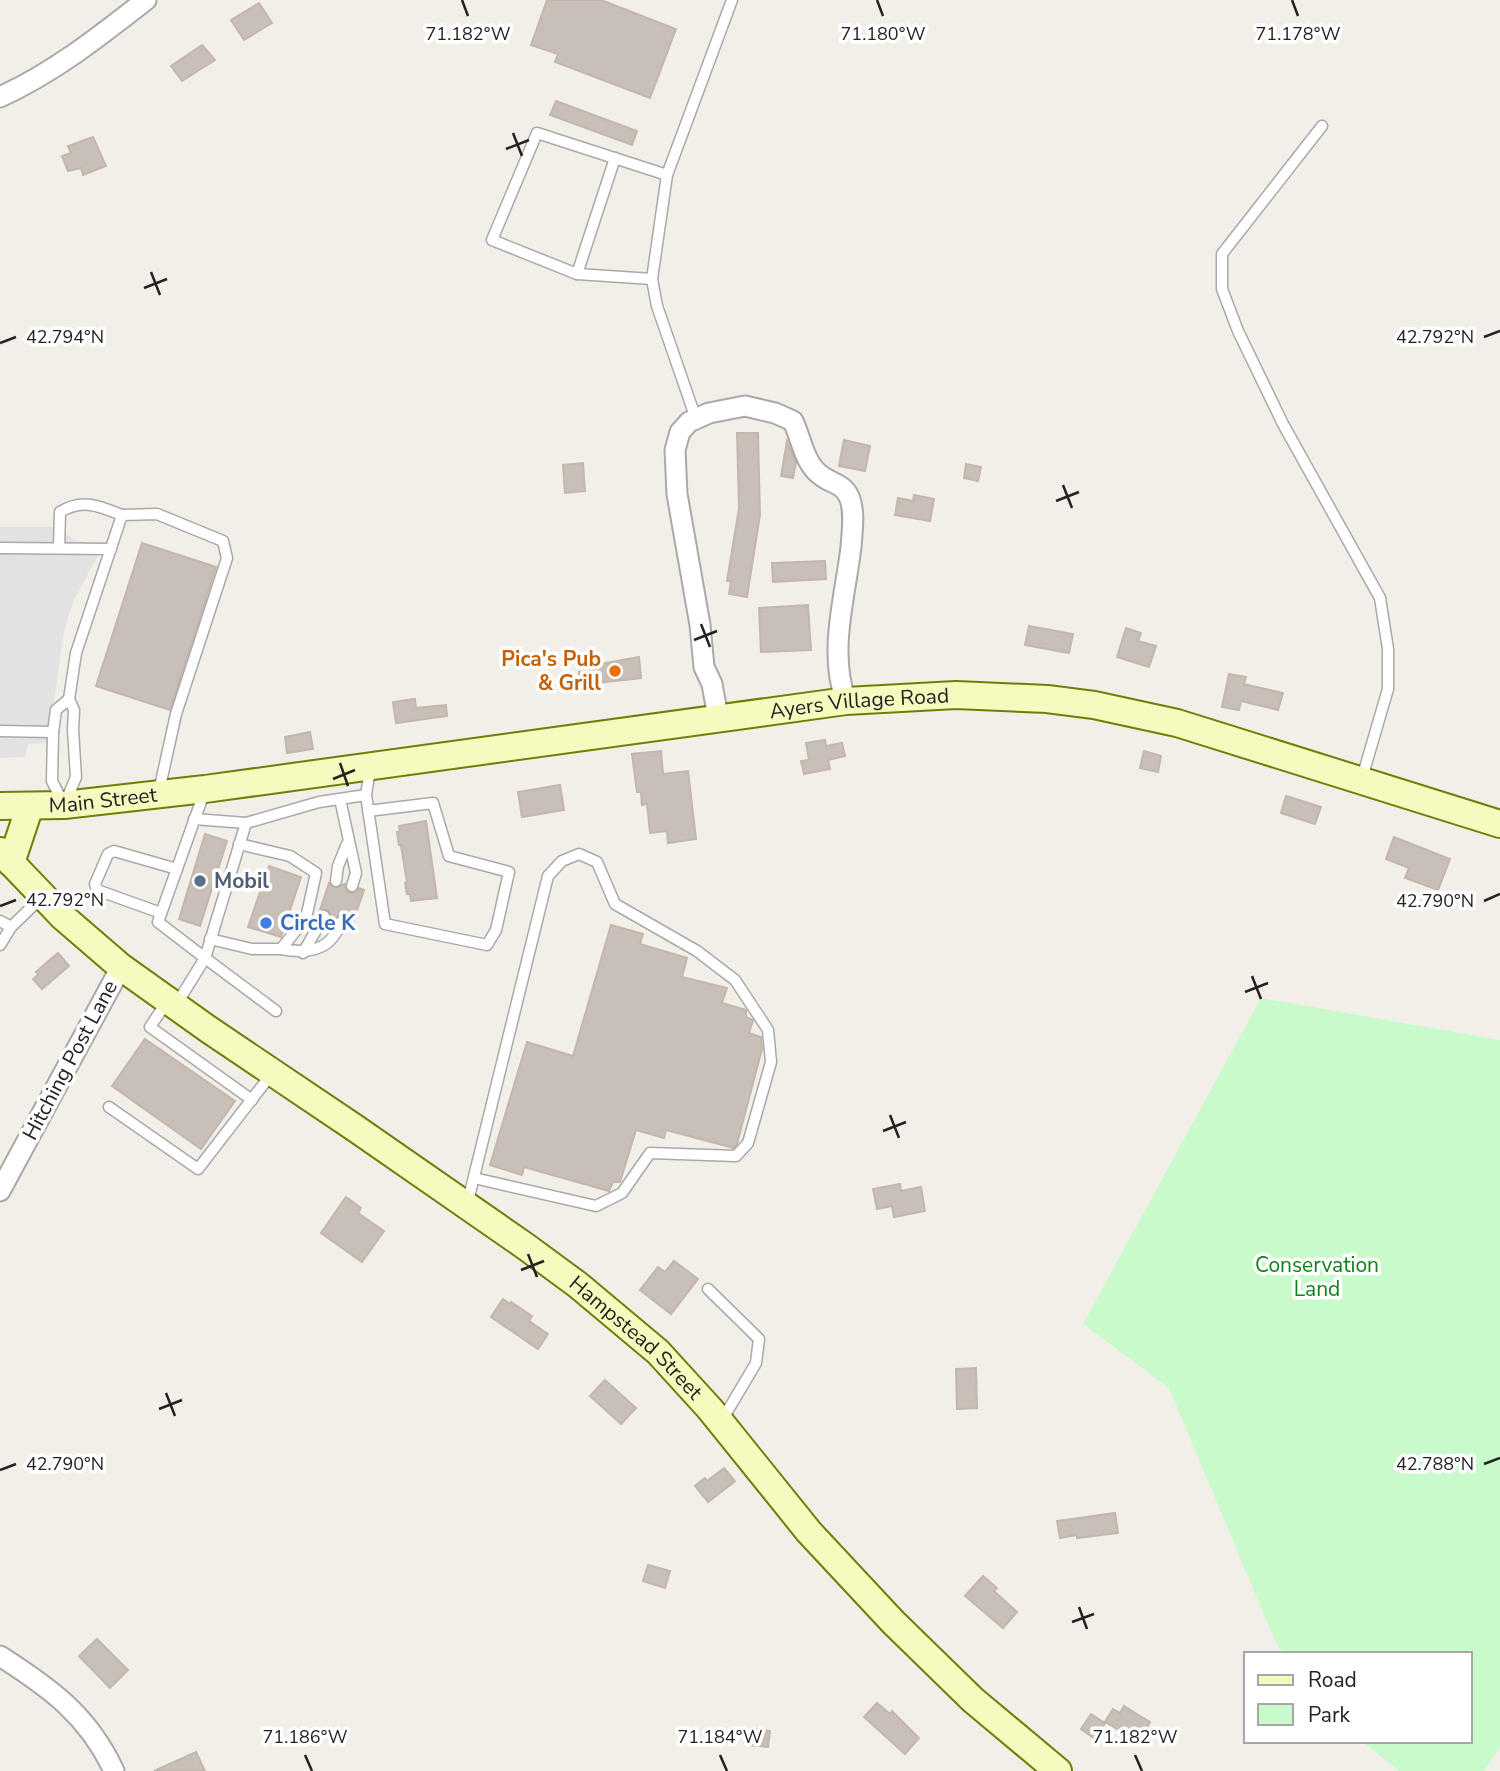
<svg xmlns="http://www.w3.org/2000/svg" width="1500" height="1771" viewBox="0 0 1500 1771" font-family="'Nunito Sans',sans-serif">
  <rect width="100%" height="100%" fill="#f2efe9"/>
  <!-- park -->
  <polygon fill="#c8facc" points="1261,998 1500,1040 1500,1747 1484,1771 1399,1771 1362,1741 1470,1741 1470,1654 1284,1654 1275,1641 1169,1388 1083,1324"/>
  <!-- parking -->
  <polygon fill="#e2e2e2" points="0,527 53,527 77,541 104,544 73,602 64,631 48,743 28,744 25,757 0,758"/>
  <!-- building -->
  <g fill="#c7bfb8" stroke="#c4b6ab" stroke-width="2">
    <polygon points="547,0 601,0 676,29 650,98 555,62 558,54 531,45"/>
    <polygon points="259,3 272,23 244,40 231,20"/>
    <polygon points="202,45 215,60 182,81 171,66"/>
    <polygon points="556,101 637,131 632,145 550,115"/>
    <polygon points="93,137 106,166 83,175 81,168 68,171 62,156 71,153 68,146"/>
    <polygon points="737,433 758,433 760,515 747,597 729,594 731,581 727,581 739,508"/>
    <polygon points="844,440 870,446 865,471 839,466"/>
    <polygon points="787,441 796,462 793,478 781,476"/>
    <polygon points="583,463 585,491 565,493 563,465"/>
    <polygon points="966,464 981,467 978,481 964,478"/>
    <polygon points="914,495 934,499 930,521 895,515 898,498 913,501"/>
    <polygon points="142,543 216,567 170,710 96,686"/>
    <polygon points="825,561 826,579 773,582 772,563"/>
    <polygon points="808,605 811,650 761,652 759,608"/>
    <polygon points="1029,626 1073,634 1069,653 1025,645"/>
    <polygon points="1126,628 1141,633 1138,641 1156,646 1149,667 1117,657"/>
    <polygon points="639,657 641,678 580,685 579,672 599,670 600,664"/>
    <polygon points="1229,674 1246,677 1244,684 1283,693 1278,710 1241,701 1239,710 1222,707"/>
    <polygon points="415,699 416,708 446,705 447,716 396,723 393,702"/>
    <polygon points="310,732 313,749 287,753 285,737"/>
    <polygon points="825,740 826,746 842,743 845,756 828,760 830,769 804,774 801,761 809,760 806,743"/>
    <polygon points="661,751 663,774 688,771 696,839 668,843 667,831 650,833 647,804 642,805 641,792 637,792 632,754"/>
    <polygon points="1144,751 1161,756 1158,772 1140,768"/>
    <polygon points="560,785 564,810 522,817 518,792"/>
    <polygon points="1286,796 1321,807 1315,824 1281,813"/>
    <polygon points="426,821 437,898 411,901 410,894 407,894 405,883 407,882 401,845 399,845 397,832 400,832 399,826"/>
    <polygon points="205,834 227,841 200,926 179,919"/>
    <polygon points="1394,837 1450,859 1438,890 1405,878 1409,868 1386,859"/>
    <polygon points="269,866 301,877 281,937 248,927"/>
    <polygon points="329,883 336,888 345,884 346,891 350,893 357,892 359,888 364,890 352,925 348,924 345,916 340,915 334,919 331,918 328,910 320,910"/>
    <polygon points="611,925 643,934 640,944 687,958 682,977 727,988 722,1003 746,1010 746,1017 753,1020 749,1033 761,1037 762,1049 737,1144 734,1148 666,1130 664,1138 636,1130 620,1182 613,1182 609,1191 524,1167 522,1175 490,1165 527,1042 573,1056"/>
    <polygon points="58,953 69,966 42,989 33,979 38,975 36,972"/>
    <polygon points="145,1039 235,1101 201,1149 112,1086"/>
    <polygon points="900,1184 901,1191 921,1187 925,1211 894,1217 892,1206 877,1209 873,1189"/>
    <polygon points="346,1197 361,1208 358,1213 384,1231 362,1262 321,1233"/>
    <polygon points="674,1261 698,1279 671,1314 640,1290 658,1267 665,1272"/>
    <polygon points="503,1299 510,1304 511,1302 532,1316 529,1321 548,1334 538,1349 491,1317"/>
    <polygon points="976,1368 977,1408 957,1409 956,1369"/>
    <polygon points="605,1380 636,1408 621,1424 590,1396"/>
    <polygon points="724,1468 735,1481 708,1502 695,1486 705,1478 707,1481"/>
    <polygon points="1115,1513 1118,1533 1077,1538 1077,1535 1060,1538 1057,1521"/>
    <polygon points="648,1565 670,1571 665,1588 643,1581"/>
    <polygon points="983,1576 997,1588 994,1591 1017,1612 1003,1628 965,1596"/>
    <polygon points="97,1639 128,1670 110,1688 79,1656"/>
    <polygon points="877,1703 890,1714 892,1711 919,1738 905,1754 864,1717"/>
    <polygon points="1124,1706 1150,1722 1139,1742 1105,1722 1113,1709 1120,1713"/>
    <polygon points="1091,1714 1105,1723 1095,1739 1081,1729"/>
    <polygon points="750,1728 770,1731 768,1747 748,1745"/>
    <polygon points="196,1752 205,1771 154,1771"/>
  </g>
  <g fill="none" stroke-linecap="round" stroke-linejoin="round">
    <!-- service casing -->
    <g stroke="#a9a9a9" stroke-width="13">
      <g id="service">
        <polyline points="1322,126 1222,254 1222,289 1238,331 1283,424 1380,598 1388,649 1388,689 1362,778"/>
        <polyline points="577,274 615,158"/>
        <polyline points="652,279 577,274 492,240 537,133 667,175"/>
        <polyline points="696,419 657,306 652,279 667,175 732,0"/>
        <polyline points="0,548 111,549"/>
        <path d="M59 548 60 512C82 498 99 506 122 515"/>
        <polyline points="0,731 53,732"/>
        <polyline points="366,795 385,924 487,945 496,930 509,872 449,856 433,803 368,811"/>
        <polyline points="340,799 356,873 352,886"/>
        <polyline points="62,801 52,781 53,732 56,710 69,699"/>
        <polyline points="66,801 76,777 73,730 74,710 69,699 76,653 122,515 157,514 223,541 227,558 176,714 159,791"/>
        <polyline points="194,819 246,823 205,958 276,1011"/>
        <polyline points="246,823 319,802 366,795 370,769"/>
        <polyline points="336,881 338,866 347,844"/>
        <polyline points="161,913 97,890 95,884 108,854 114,851 177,869"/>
        <polyline points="0,921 11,927"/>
        <polyline points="210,939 252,949 281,949 306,918 316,873 290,856 239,844"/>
        <polyline points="0,945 11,927 41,898"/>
        <path d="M281 949C308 954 331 951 341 922"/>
        <polyline points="303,953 324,916"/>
        <polyline points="168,1000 150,1027 252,1100"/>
        <polyline points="176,1005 205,958 158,922 204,793"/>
        <polyline points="109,1107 198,1169 273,1072"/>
        <polyline points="467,1205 548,876 562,861 579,854 597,862 615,904 697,951 735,980 768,1030 771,1062 748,1143 736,1156 650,1153 622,1193 596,1206 474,1178"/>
        <polyline points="708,1289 759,1339 756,1363 721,1422"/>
      </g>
    </g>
    <!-- minor casing -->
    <g stroke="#a9a9a9" stroke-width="23">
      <g id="minor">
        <path d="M0 97C53 73 100 36 146 0"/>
        <path d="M718 717 712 684 704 667 700 625 677 494 675 450 680 432 689 422 709 413 745 406 775 413 793 421C801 438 804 461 818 473 829 484 844 482 850 499 855 514 852 532 851 547 845 598 828 652 846 701"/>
        <polyline points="0,1191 121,967"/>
        <path d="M0 1656C50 1688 88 1715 114 1771"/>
      </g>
    </g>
    <!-- secondary casing -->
    <g stroke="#707d05" stroke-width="30">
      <g id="secondary">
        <path id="s1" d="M0 806 64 805 205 789 846 701 956 695 1047 699 1094 705 1177 723 1500 824"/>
        <path id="s2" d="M0 851 63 917 121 967 208 1029 355 1128 525 1246 578 1285 658 1352 710 1409 809 1532 893 1622 973 1700 1058 1771"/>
        <polyline points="11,863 30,806"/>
      </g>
    </g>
    <!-- service -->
    <use href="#service" stroke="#fff" stroke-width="10"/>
    <!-- minor -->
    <use href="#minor" stroke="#fff" stroke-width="19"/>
    <!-- secondary -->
    <use href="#secondary" stroke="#f7fabf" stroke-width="26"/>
  </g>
  <!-- ticks -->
  <path fill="none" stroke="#222" stroke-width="2.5" d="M462 0 468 16M877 0 883 16M1292 0 1298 16M513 133 522 156M506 149 529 140M151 272 160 295M144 288 167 279M1484 337 1500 331M0 343 16 337M1063 485 1072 508M1056 501 1079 492M701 624 710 647M694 640 717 631M340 763 348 786M333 779 355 770M1484 901 1500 894M0 906 16 900M1252 976 1261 999M1245 992 1268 983M890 1115 899 1138M883 1131 906 1122M528 1254 537 1277M521 1270 544 1261M166 1393 175 1416M159 1409 182 1400M1484 1464 1500 1458M0 1470 16 1464M1079 1607 1087 1629M1072 1622 1094 1614M305 1755 312 1771M720 1755 727 1771M1135 1755 1142 1771"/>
  <!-- markers -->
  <circle fill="#e8710a" stroke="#fff" stroke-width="2.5" cx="615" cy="671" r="7"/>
  <circle fill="#5c6f8a" stroke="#fff" stroke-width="2.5" cx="200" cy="881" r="7"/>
  <circle fill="#3f7fe0" stroke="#fff" stroke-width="2.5" cx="266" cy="923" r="7"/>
  <g text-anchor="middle" stroke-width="7" stroke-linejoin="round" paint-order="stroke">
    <!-- food labels -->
    <g font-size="21" font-weight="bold" fill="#c56008" stroke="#fff" text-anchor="end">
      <text x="601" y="666">Pica's Pub<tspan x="601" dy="24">&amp; Grill</tspan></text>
    </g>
    <!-- street labels -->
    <g font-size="21" fill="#222" stroke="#fff">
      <text dy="7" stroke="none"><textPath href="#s1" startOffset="866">Ayers Village Road</textPath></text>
      <text dy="7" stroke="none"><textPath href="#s1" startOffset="103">Main Street</textPath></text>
      <text transform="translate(70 1060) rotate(-62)" y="7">Hitching Post Lane</text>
      <text dy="7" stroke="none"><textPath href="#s2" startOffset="803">Hampstead Street</textPath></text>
    </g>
    <!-- service labels -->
    <g font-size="21" font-weight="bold" fill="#4e5e75" stroke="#fff" text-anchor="start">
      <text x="214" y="888">Mobil</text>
    </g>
    <!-- shop labels -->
    <g font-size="21" font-weight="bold" fill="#366cbe" stroke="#fff" text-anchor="start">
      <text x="280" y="930">Circle K</text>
    </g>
    <!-- park labels -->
    <g font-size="21" fill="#0c8416" stroke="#fff">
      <text x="1317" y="1272">Conservation<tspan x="1317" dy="24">Land</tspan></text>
    </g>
  </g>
  <g font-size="18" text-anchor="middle" fill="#222" stroke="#fff" stroke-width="7" stroke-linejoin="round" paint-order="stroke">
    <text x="468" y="40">71.182°W</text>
    <text x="883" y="40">71.180°W</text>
    <text x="1298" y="40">71.178°W</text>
    <text x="65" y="343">42.794°N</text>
    <text x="1435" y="343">42.792°N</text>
    <text x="65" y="906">42.792°N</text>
    <text x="1435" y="907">42.790°N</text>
    <text x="65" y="1470">42.790°N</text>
    <text x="1435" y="1470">42.788°N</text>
    <text x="305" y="1743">71.186°W</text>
    <text x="720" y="1743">71.184°W</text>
    <text x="1135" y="1743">71.182°W</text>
  </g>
  <!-- legend -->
  <rect x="1244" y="1652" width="228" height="91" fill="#ffffff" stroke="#a7a7a7" stroke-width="2"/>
  <rect x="1258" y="1675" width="35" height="10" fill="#f7fabf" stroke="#a7a7a7" stroke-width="2"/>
  <text x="1308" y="1687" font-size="21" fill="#222222">Road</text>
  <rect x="1258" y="1704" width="35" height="21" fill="#c8facc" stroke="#a7a7a7" stroke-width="2"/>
  <text x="1308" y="1722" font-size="21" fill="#222222">Park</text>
</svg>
